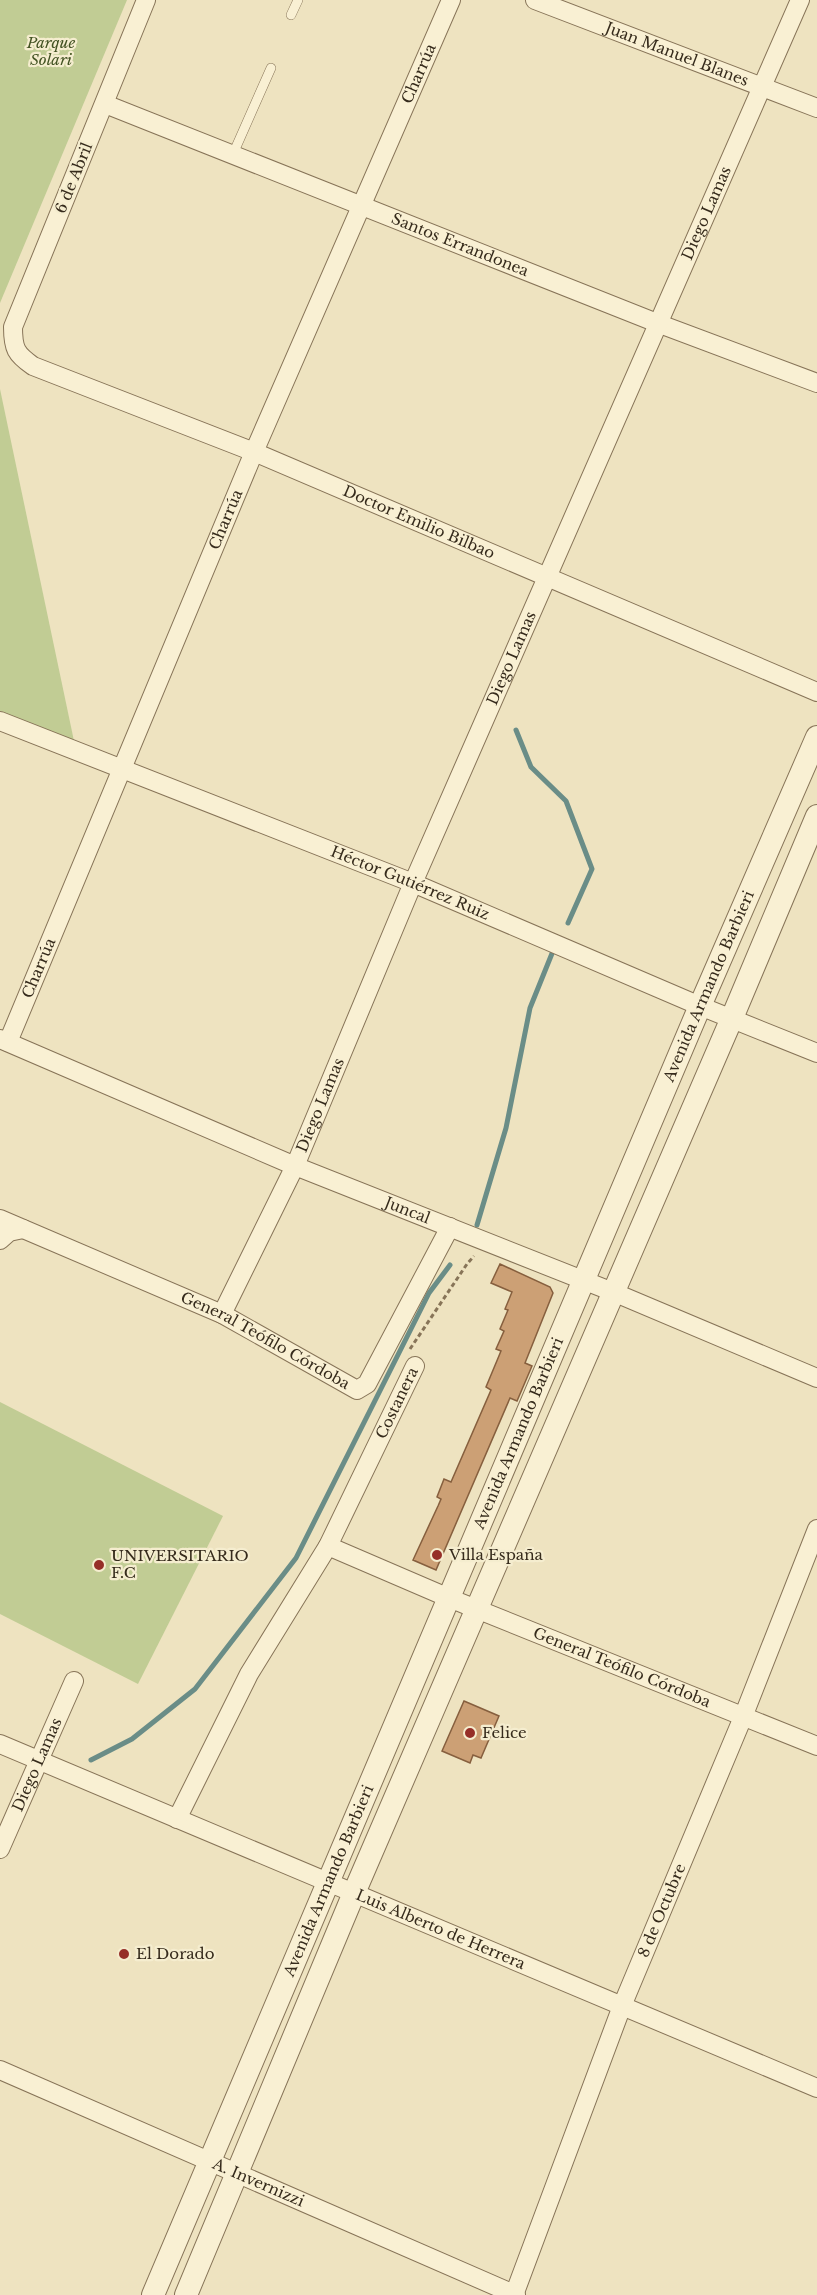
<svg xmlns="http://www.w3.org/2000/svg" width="817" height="2295" viewBox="0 0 817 2295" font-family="'Libre Baskerville',serif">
  <rect width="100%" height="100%" fill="#eee3c0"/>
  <!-- green -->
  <g fill="#c1cc94">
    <polygon points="0,0 127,0 0,303"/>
    <polygon points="0,389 74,741 0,711"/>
    <polygon points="0,1402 223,1516 138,1684 0,1614"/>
  </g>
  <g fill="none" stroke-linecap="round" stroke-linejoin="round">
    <!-- stream -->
    <g stroke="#6a8d87" stroke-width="5">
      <polyline points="516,730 531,767 566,801 592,869 568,923"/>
      <polyline points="477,1225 506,1128 530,1008 553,951"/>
      <polyline points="91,1760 132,1739 195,1689 296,1558 429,1293 450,1265"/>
    </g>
  </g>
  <!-- building -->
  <g fill="#cca075" stroke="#865f3e" stroke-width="1.5">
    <polygon points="500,1264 550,1287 553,1293 525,1363 532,1366 517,1401 510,1398 436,1570 413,1560 438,1506 441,1499 437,1497 444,1479 451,1482 491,1390 486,1387 501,1351 496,1349 504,1331 500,1329 508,1310 505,1309 512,1292 491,1283"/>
    <polygon points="464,1701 499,1716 481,1758 473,1755 470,1763 442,1751"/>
  </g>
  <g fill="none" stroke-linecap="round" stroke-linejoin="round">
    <!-- service casing -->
    <g stroke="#877458" stroke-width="10">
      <g id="service">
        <polyline points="291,15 298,0"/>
        <polyline points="233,154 271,68"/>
      </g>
    </g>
    <!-- minor casing -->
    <g stroke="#877458" stroke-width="20">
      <g id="minor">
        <path id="s1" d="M146 0 13 327C13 349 16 354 33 366L254 452 817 692"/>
        <path id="s2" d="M535 0 817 108"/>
        <path id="s3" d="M105 104 657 323 817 383"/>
        <path id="s4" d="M0 721 413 883 700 1006 817 1053"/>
        <path id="s5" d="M0 1039 295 1166 613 1292 817 1378"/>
        <path id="s6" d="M8 1042 254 452 451 0"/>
        <path id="s7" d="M0 1219 222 1314 357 1390 367 1384 450 1227"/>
        <polyline points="0,1240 9,1232 23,1229"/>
        <path id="s8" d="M222 1314 295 1166 413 883 800 0"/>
        <path id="s9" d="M328 1546 449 1598 817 1746"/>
        <path id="s10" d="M0 1744 817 2088"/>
        <path id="s11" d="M177 1819 249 1674 328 1546 415 1366"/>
        <path id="s12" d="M0 1849 74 1681"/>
        <path id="s13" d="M0 2070 516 2295"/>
        <path id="s14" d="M514 2295 622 2006 743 1717 817 1529"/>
      </g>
    </g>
    <!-- tertiary casing -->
    <g stroke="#877458" stroke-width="24">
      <g id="tertiary">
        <path id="s15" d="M153 2295 700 1006 817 737"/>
        <polyline points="186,2295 354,1893 732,1018 817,816"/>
      </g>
    </g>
    <!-- path -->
    <polyline stroke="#877458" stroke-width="3" stroke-dasharray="4.5 3" stroke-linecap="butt" points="410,1349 467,1264 474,1256"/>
    <!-- service -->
    <use href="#service" stroke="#f9f0d3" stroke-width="9"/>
    <!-- minor -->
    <use href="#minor" stroke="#f9f0d3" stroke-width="18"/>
    <!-- tertiary -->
    <use href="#tertiary" stroke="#f9f0d3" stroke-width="22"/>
  </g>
  <!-- markers -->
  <g fill="#962f28" stroke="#f5edcf" stroke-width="2">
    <circle cx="437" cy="1555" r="6"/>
    <circle cx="99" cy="1565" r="6"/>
    <circle cx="470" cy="1733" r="6"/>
    <circle cx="124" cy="1954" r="6"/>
  </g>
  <g text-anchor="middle" stroke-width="4.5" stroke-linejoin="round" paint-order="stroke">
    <!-- park labels -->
    <g font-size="15" font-style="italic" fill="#435323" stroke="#f5edcf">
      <text x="51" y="48">Parque<tspan x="51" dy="17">Solari</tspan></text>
    </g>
    <!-- street labels -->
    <g font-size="15" fill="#362b1c" stroke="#f5edcf">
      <text dy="5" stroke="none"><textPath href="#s2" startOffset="152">Juan Manuel Blanes</textPath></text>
      <text dy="5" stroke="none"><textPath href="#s6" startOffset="1052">Charrúa</textPath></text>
      <text transform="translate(74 178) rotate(-68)" y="5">6 de Abril</text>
      <text dy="5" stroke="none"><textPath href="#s8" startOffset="1203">Diego Lamas</textPath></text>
      <text dy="5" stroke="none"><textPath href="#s3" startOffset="382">Santos Errandonea</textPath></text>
      <text dy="5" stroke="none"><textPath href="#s6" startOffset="566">Charrúa</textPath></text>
      <text dy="5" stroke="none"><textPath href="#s1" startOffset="816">Doctor Emilio Bilbao</textPath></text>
      <text dy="5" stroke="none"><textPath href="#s8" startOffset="717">Diego Lamas</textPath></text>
      <text dy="5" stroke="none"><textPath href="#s4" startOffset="441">Héctor Gutiérrez Ruiz</textPath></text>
      <text dy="5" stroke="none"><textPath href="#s6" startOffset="80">Charrúa</textPath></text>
      <text dy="5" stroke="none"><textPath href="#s15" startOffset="1422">Avenida Armando Barbieri</textPath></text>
      <text dy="5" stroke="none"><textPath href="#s8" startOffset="231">Diego Lamas</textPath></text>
      <text dy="5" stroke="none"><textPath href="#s5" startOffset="442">Juncal</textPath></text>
      <text dy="5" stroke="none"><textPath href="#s7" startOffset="292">General Teófilo Córdoba</textPath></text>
      <text dy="5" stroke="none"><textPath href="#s11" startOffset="471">Costanera</textPath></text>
      <text dy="5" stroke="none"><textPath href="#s15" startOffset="936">Avenida Armando Barbieri</textPath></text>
      <text dy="5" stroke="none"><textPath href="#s9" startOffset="318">General Teófilo Córdoba</textPath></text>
      <text dy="5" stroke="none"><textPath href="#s12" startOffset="92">Diego Lamas</textPath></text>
      <text dy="5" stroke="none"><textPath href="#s15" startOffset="450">Avenida Armando Barbieri</textPath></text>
      <text dy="5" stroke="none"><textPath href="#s14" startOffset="412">8 de Octubre</textPath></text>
      <text dy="5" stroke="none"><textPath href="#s10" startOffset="478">Luis Alberto de Herrera</textPath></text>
      <text dy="5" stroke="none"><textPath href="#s13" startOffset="282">A. Invernizzi</textPath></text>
    </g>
    <!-- poi labels -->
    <g font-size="15" fill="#362b1c" stroke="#f5edcf" text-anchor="start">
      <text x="449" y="1560">Villa España</text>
      <text x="111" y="1561">UNIVERSITARIO<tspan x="111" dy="17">F.C</tspan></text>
      <text x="482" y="1738">Felice</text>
      <text x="136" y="1959">El Dorado</text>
    </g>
  </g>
</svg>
